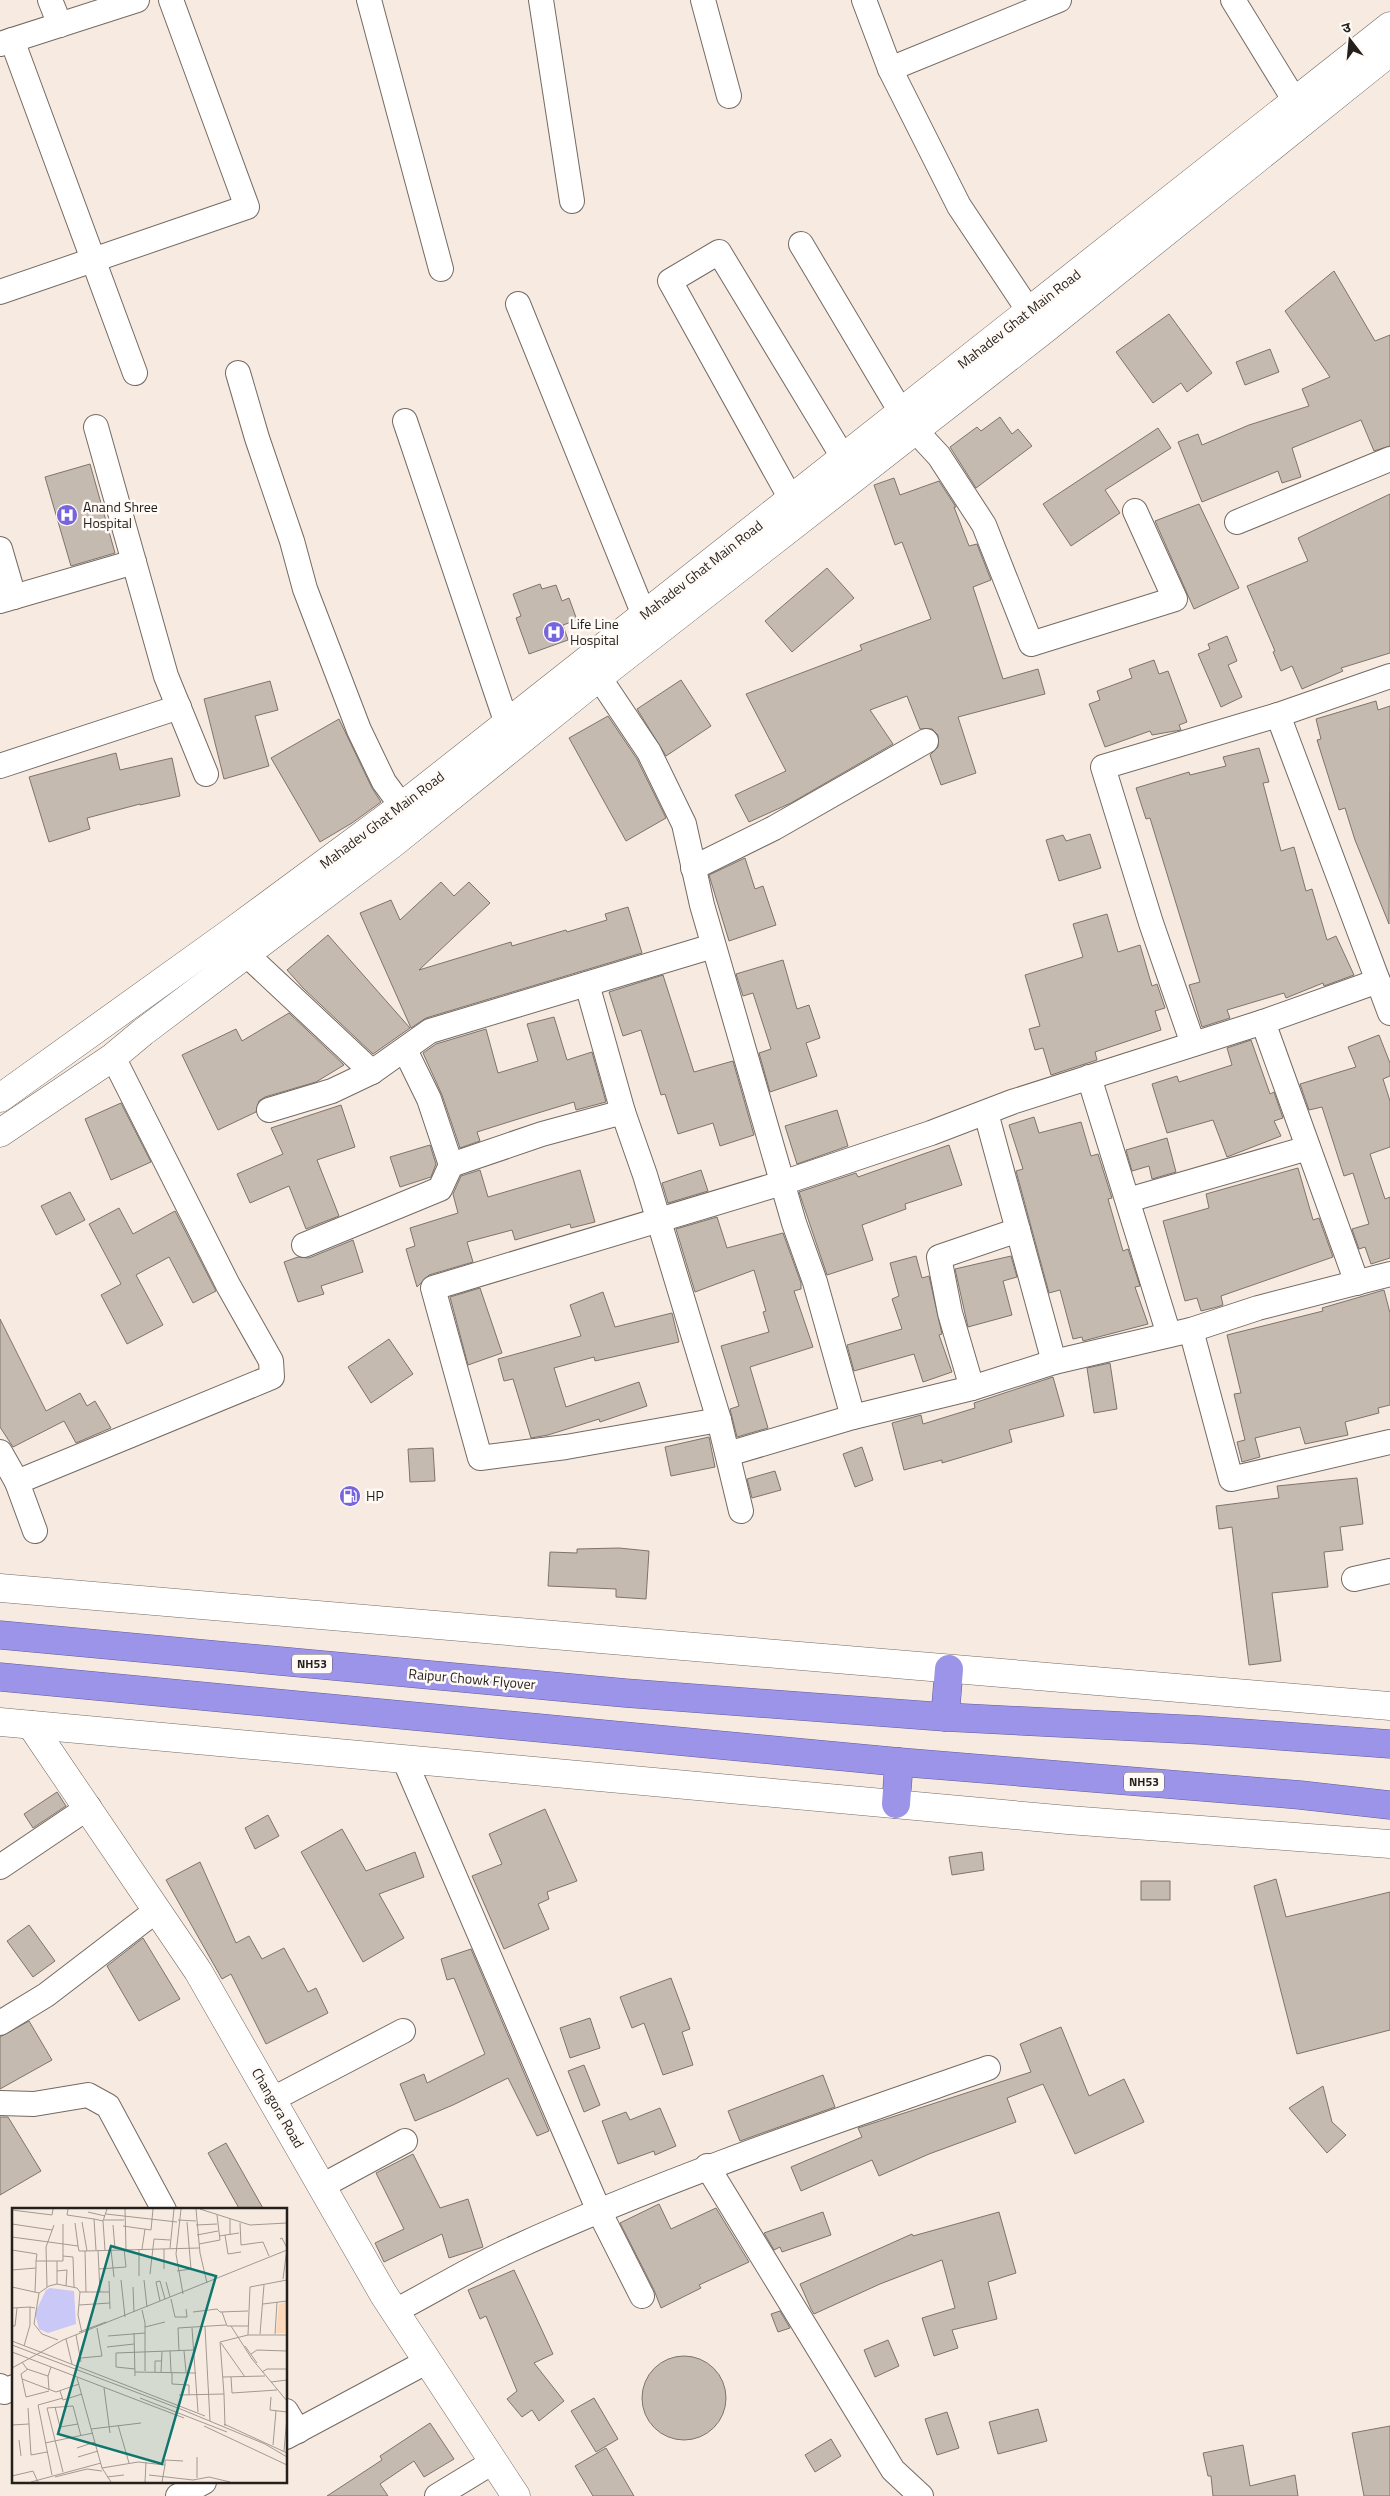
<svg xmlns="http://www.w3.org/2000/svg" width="1390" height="2496" viewBox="0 0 1390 2496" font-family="'Titillium Web','Noto Sans Devanagari',sans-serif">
  <rect width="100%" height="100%" fill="#f7ebe1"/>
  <!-- building -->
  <g fill="#c5bab0" stroke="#7f746c">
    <polygon points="1334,271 1375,341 1390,335 1390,446 1374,451 1361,420 1292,448 1301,477 1282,483 1278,471 1202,502 1178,442 1198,434 1202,445 1249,425 1309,406 1302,389 1330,377 1285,311"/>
    <polygon points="1169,314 1212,373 1187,392 1181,383 1153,403 1116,352"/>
    <polygon points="1270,349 1279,372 1245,385 1236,362"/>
    <polygon points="1000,417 1012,434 1018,429 1032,446 976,488 950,447 977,427 981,431"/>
    <polygon points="1158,428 1171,448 1105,490 1120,513 1071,546 1043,504"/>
    <polygon points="90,464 115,553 71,566 45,477"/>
    <polygon points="894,478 900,495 939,481 956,507 954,507 969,546 977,544 991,580 973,587 1003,679 1038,669 1045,694 958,717 976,773 941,785 930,755 938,747 938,735 932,729 920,729 907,696 870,710 893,744 791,803 749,822 735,795 786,771 746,694 862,650 860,645 931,619 902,542 895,545 874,485"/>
    <polygon points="1390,494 1390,653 1341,668 1343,671 1302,689 1292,666 1281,671 1273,652 1275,651 1247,586 1308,561 1298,538"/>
    <polygon points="1199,504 1239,588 1194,609 1155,521"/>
    <polygon points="827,568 854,598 792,652 765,621"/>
    <polygon points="540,584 542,589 556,585 562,601 569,598 577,620 563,625 568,640 529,654 516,618 521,616 513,594"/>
    <polygon points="1227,636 1237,661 1228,665 1242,697 1221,707 1198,654 1210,649 1208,644"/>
    <polygon points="1154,660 1159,674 1168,671 1187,722 1179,725 1181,730 1152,735 1150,731 1105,747 1089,704 1100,700 1097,691 1132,678 1129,669"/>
    <polygon points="681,680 711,726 666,756 637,709"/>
    <polygon points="270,681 278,710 255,716 269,766 224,779 204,699"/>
    <polygon points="1376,701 1378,710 1390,706 1389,924 1355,840 1345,808 1339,810 1317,740 1321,739 1316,719"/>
    <polygon points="608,716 637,759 666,818 626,841 569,738"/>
    <polygon points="339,719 372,788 381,802 352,823 320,842 271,758"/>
    <polygon points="1259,748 1269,782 1263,783 1281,851 1294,847 1306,891 1312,889 1327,940 1336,936 1354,975 1324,986 1323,983 1286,998 1284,993 1227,1010 1230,1018 1202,1027 1189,985 1200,982 1150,818 1146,819 1136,788 1189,772 1190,775 1226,766 1223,757"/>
    <polygon points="116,753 120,770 172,758 180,796 140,805 140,804 87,818 90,829 49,842 29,777"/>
    <polygon points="1090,834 1101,868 1059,881 1046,840 1063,835 1066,841"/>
    <polygon points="745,858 755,889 763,886 776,925 729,941 709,875"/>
    <polygon points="441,882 454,896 469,882 490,903 419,970 511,942 512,946 566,930 567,932 607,920 605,914 628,907 642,953 426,1018 411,1028 360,913 391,900 400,920"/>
    <polygon points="1107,914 1118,952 1140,945 1152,986 1157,984 1165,1008 1155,1011 1161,1030 1095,1052 1097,1060 1051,1075 1043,1048 1035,1050 1029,1029 1040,1026 1025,975 1083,957 1073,924"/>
    <polygon points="328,935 410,1028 373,1054 303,988 287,970"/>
    <polygon points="783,960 797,1009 809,1005 820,1038 806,1043 817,1076 770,1092 759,1053 771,1049 753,993 743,996 736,974"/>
    <polygon points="663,975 694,1072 733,1061 754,1135 720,1146 713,1123 678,1134 665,1094 661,1095 641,1030 623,1036 609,992"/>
    <polygon points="289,1013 344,1065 316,1082 265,1097 259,1101 256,1112 218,1130 182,1055 236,1029 242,1041"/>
    <polygon points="554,1017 567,1060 592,1052 606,1102 576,1110 574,1102 515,1120 477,1132 480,1141 460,1148 442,1095 423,1053 436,1044 486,1029 498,1073 538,1061 527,1024"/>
    <polygon points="1379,1035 1390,1063 1390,1076 1383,1079 1390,1101 1390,1147 1370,1154 1385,1199 1390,1197 1390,1258 1371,1264 1365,1247 1359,1249 1352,1229 1369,1224 1353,1173 1344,1176 1322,1107 1309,1110 1300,1084 1356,1067 1348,1047"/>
    <polygon points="1251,1040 1270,1094 1274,1092 1283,1118 1274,1121 1281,1136 1227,1157 1213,1120 1167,1133 1152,1084 1177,1076 1179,1082 1232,1065 1227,1048"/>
    <polygon points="121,1103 151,1162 111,1180 85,1119"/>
    <polygon points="341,1105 355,1147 317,1160 339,1216 306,1229 289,1186 250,1203 237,1174 283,1154 271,1128"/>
    <polygon points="837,1110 848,1146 797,1164 785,1126"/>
    <polygon points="1034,1117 1039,1133 1081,1122 1091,1156 1098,1154 1112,1198 1108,1199 1123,1251 1128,1249 1140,1286 1135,1287 1148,1324 1083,1341 1082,1337 1073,1339 1060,1290 1049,1293 1016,1171 1023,1169 1009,1125"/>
    <polygon points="1167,1138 1176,1172 1152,1179 1149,1166 1132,1171 1126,1150"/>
    <polygon points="430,1145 436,1164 431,1177 400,1187 390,1157"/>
    <polygon points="949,1145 962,1185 905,1204 906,1209 862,1225 873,1260 827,1275 799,1192 856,1173 858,1177"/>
    <polygon points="1298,1168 1313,1220 1319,1218 1333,1257 1221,1296 1223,1305 1217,1307 1201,1311 1197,1298 1185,1301 1163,1221 1209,1208 1206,1194"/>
    <polygon points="480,1170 488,1197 580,1170 595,1222 571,1228 570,1224 515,1240 512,1230 467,1242 473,1262 429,1275 417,1287 406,1249 415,1246 410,1228 458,1213 453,1194 461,1176"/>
    <polygon points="701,1170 708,1191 668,1203 662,1183"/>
    <polygon points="70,1192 85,1220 56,1235 41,1206"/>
    <polygon points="119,1208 133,1234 175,1211 216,1291 193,1303 169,1257 136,1275 163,1325 127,1344 101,1295 121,1284 89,1224"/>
    <polygon points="717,1217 727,1248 783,1233 801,1283 801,1289 794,1291 813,1347 750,1367 768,1428 737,1437 730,1409 739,1406 721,1346 769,1332 763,1312 766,1311 754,1270 695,1292 676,1229"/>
    <polygon points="353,1240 363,1272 321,1286 324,1294 298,1302 284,1262 298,1257 309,1258"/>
    <polygon points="916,1256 922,1278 929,1276 942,1334 939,1335 952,1372 923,1382 914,1354 854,1371 847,1345 902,1329 892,1299 899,1296 890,1263"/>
    <polygon points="1011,1256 1017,1277 1003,1281 1012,1315 968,1327 955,1269"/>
    <polygon points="480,1288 502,1353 468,1365 450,1297"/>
    <polygon points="1384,1290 1390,1313 1390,1405 1378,1408 1379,1413 1345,1422 1348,1435 1305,1444 1300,1427 1255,1438 1260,1457 1242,1462 1237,1442 1245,1440 1234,1394 1241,1393 1227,1335 1323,1311 1322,1308"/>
    <polygon points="603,1292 615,1327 672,1313 679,1342 595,1361 594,1357 554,1368 566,1407 639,1382 647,1406 600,1422 599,1419 548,1435 531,1438 513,1379 504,1381 498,1359 581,1336 570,1305"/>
    <polygon points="0,1319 46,1411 80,1393 87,1406 95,1401 111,1428 76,1443 64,1421 13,1447 0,1427"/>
    <polygon points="389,1339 413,1374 371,1403 348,1367"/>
    <polygon points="1110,1363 1117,1409 1094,1413 1087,1368"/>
    <polygon points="1053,1377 1064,1416 1009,1430 1012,1442 942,1463 942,1460 904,1470 892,1423 921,1415 923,1424 975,1408 974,1403"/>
    <polygon points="709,1437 715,1467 671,1476 665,1447"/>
    <polygon points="862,1447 873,1480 855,1487 843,1454"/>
    <polygon points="433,1448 435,1481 410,1482 408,1449"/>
    <polygon points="775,1471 781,1490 752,1498 747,1479"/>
    <polygon points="1357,1478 1363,1524 1340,1527 1343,1550 1324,1552 1328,1587 1272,1593 1281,1661 1249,1665 1232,1527 1219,1529 1216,1506 1279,1498 1277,1486"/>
    <polygon points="619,1548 649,1551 646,1599 616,1597 616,1589 548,1586 550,1552 577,1553 577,1549"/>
    <polygon points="57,1792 66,1806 33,1828 24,1814"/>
    <polygon points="545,1809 577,1881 547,1892 549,1899 538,1904 549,1929 504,1949 472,1876 502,1864 489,1834"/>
    <polygon points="268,1815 279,1836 255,1849 245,1828"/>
    <polygon points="342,1829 366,1871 415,1852 424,1877 379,1894 404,1938 363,1962 301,1852"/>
    <polygon points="982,1852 984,1870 952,1875 949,1857"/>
    <polygon points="200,1862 236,1943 249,1936 262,1959 284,1948 308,1992 316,1988 328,2013 266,2044 231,1974 222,1979 166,1880"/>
    <polygon points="1276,1879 1286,1917 1390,1892 1390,2030 1297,2054 1254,1886"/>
    <rect x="1141" y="1881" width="29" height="19"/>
    <polygon points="29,1925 55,1961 33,1977 7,1941"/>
    <polygon points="143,1938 180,1999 139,2021 107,1966"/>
    <polygon points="471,1949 549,2131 537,2136 508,2078 453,2105 415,2121 400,2084 424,2074 427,2083 485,2054 454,1978 447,1980 441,1959"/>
    <polygon points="671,1978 690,2029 682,2032 693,2065 663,2075 644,2023 632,2028 620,1997"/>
    <polygon points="590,2018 600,2048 570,2058 560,2028"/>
    <polygon points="29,2021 52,2060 0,2089 0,2037"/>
    <polygon points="1061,2027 1089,2096 1124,2079 1144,2122 1075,2154 1043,2084 1007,2098 1016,2122 929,2154 879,2176 872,2160 801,2191 791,2167 862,2137 858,2128 1031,2072 1020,2044"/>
    <polygon points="584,2065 600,2105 584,2112 568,2071"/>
    <polygon points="823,2075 835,2107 740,2141 728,2111"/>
    <polygon points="1323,2086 1332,2122 1346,2135 1327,2153 1289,2108"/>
    <polygon points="660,2108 676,2146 655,2155 654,2151 618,2164 602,2121 626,2112 630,2120"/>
    <polygon points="0,2117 8,2117 41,2171 0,2195"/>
    <polygon points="226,2143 264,2210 240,2210 208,2153"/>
    <polygon points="413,2154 440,2208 468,2199 483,2247 449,2258 442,2234 384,2262 375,2243 404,2229 376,2173"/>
    <polygon points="659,2204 671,2229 716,2208 749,2262 699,2285 701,2288 661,2308 654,2290 620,2223"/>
    <polygon points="823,2212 831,2235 782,2252 780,2247 774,2250 764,2233"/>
    <polygon points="999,2212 1016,2273 988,2282 997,2319 952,2330 958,2348 934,2356 922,2318 955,2308 942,2260 880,2284 814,2314 811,2309 800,2284 912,2234 913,2236"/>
    <polygon points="514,2270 553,2354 534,2363 564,2401 539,2421 532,2410 522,2417 507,2399 517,2391 486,2316 480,2319 468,2290"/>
    <polygon points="780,2311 790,2328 778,2332 771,2314"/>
    <polygon points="888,2340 899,2366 875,2377 864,2350"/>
    <circle cx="684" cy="2398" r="42"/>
    <polygon points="594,2398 618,2439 596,2452 571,2411"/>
    <polygon points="1038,2409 1047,2441 998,2454 989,2422"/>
    <polygon points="947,2412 959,2448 937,2455 925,2419"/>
    <polygon points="430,2423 454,2459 424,2477 414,2461 380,2484 388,2496 327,2496 382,2460 380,2456"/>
    <polygon points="1390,2426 1390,2496 1364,2496 1352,2433"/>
    <polygon points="831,2439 841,2456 815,2472 805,2455"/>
    <polygon points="1243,2445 1250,2486 1295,2475 1298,2496 1213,2496 1211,2476 1208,2476 1203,2453"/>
    <polygon points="606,2448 634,2496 593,2496 575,2466"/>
  </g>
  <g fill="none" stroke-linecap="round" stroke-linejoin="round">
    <!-- minor casing -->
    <g stroke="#756a62" stroke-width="26">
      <g id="minor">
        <polyline points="50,0 60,25"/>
        <polyline points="369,0 441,269"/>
        <polyline points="541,0 572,201"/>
        <polyline points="703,0 729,96"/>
        <polyline points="864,0 890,69 959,206 1029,311 1040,324"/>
        <polyline points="1233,0 1295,101 1306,115"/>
        <polyline points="12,40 135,373"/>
        <polyline points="0,44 137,0"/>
        <polyline points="890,69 1059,0"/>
        <polyline points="801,244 901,412"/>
        <polyline points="0,292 247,207 171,0"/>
        <polyline points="518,304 644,615"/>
        <polyline points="238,373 257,438 292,541 305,589 359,730 384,782 412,820"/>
        <polyline points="405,421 507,724"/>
        <polyline points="96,427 166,676 206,774"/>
        <polyline points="915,430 939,456 984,525 1031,644 1175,599 1135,511"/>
        <polyline points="791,499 670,281 719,252 843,457"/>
        <polyline points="1237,522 1390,459"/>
        <polyline points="0,549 14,597"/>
        <polyline points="0,601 134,562"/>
        <polyline points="588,661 649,752 684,824 702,905 794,1223 815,1282 853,1417"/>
        <polyline points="1278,715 1390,1013"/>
        <polyline points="0,766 179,707"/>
        <polyline points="693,868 774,828 926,741"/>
        <polyline points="234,939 246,954 372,1072"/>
        <polyline points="587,984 623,1112 645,1175 719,1420 741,1511"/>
        <polyline points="1263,1022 1357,1283"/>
        <polyline points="1193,1044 1151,923 1103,767 1278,715 1390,676"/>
        <polyline points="1089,1077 1169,1335"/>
        <polyline points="269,1110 332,1091 372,1072 430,1031 713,946"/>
        <polyline points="986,1113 1054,1362"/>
        <polyline points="451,1165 542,1134 623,1112"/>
        <polyline points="1128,1200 1308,1148"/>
        <polyline points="304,1245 440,1189 451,1165 429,1099 405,1050"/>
        <polyline points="1191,1330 1231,1479 1390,1442"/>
        <polyline points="972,1388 950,1313 939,1257 1018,1230"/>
        <polyline points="719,1420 566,1447 480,1458 433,1288 782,1183 931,1133 1012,1102 1263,1022 1378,981"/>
        <polyline points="0,1452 17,1482 35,1531"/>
        <polyline points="728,1454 853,1417 972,1388 1054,1362 1191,1330 1258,1308 1390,1274"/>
        <polyline points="17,1482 272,1377 271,1361 228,1285 113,1057"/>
        <polyline points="1354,1579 1390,1571"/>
        <polyline points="404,1759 599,2211 642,2296"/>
        <polyline points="0,1867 89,1807"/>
        <polyline points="0,2023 46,1995 157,1910"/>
        <polyline points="273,2099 403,2031"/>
        <polyline points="0,2103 34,2104 88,2095 108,2106 164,2210"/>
        <polyline points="707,2166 893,2470 921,2496"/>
        <polyline points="322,2186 405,2141"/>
        <path d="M395 2311C434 2291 472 2267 512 2249 667 2178 828 2124 988 2068"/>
        <polyline points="0,2386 4,2392 14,2387"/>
        <polyline points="286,2411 298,2431"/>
        <polyline points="286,2437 428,2361"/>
        <polyline points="178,2496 204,2482"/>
        <polyline points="437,2496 493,2462"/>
      </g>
    </g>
    <!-- tertiary casing -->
    <g stroke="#756a62" stroke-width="29">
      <g id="tertiary">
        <polyline points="0,1098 230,933 402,806 1390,26"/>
        <polyline points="0,1133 113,1057 143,1032 391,845 598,678 1045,329 1390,52"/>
        <polyline points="0,1588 1390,1706"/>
        <polyline points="0,1722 1068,1820 1390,1844"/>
        <polyline points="31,1725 198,1971 384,2295 516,2496"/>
      </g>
    </g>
    <!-- trunk casing -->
    <g stroke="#625a9c" stroke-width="29">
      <g id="trunk">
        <polyline points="0,1635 625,1693 945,1717 1200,1730 1390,1744"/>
        <polyline points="0,1677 899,1762 1300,1795 1390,1805"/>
        <polyline points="945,1717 949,1669"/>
        <polyline points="896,1804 899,1762"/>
      </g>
    </g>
    <!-- minor -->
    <use href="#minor" stroke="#fff" stroke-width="24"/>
    <!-- tertiary -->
    <use href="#tertiary" stroke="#fff" stroke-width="28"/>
    <!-- trunk -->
    <use href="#trunk" stroke="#9c94e8" stroke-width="28"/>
  </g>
  <!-- icons -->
  <defs>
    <g id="hospital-disc" transform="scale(1.125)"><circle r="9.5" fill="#7765df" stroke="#fffaf6"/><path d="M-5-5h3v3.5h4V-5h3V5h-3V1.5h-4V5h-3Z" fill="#fff"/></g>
    <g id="fuel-disc" transform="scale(1.125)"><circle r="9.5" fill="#7765df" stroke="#fffaf6"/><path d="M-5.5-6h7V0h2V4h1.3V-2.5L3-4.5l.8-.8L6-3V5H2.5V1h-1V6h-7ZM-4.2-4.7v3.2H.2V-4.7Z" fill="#fff"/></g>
  </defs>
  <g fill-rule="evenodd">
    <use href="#hospital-disc" x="67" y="515"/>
    <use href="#hospital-disc" x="554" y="632"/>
    <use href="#fuel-disc" x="350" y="1496"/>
  </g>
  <g text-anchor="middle" stroke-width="5" stroke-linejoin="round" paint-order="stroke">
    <!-- shield labels -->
    <g fill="#fffaf6" stroke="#65615d" stroke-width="1">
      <rect x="292" y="1654.5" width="40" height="19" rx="4"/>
      <rect x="1124" y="1772.5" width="40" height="19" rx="4"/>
    </g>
    <g font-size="12" font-weight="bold" fill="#231f1b">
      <text x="312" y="1668">NH53</text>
      <text x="1144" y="1786">NH53</text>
    </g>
    <!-- street labels -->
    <g font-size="14" fill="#231f1b" stroke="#fffaf6">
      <text transform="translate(1019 319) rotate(-38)" y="5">Mahadev Ghat Main Road</text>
      <text transform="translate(701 570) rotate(-38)" y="5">Mahadev Ghat Main Road</text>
      <text transform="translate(382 820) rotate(-37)" y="5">Mahadev Ghat Main Road</text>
      <text transform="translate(472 1679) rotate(5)" y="5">Raipur Chowk Flyover</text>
      <text transform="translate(278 2108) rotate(60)" y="5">Changora Road</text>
    </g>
    <!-- poi labels -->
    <g font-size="14" fill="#231f1b" stroke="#fffaf6" text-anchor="start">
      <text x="83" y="512">Anand Shree<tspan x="83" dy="16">Hospital</tspan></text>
      <text x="570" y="629">Life Line<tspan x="570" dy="16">Hospital</tspan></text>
      <text x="366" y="1501">HP</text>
    </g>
  </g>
  <!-- overview -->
  <g transform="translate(12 2208)">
    <rect width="275" height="275" fill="#f7ebe1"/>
    <path d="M275 94 273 125H264L267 96Z" fill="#fcd7b8"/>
    <path d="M38 80 62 83 64 116 36 125 27 121 23 105 34 82Z" fill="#c9c8f6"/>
    <path fill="none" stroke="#a29992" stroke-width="1" d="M56 1 55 7 82 11M113 1 114 41M169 1 164 46 171 86M184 1 188 45 195 75M188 1 238 17 275 15M0 2 40 7 41 1M76 4 93 8M94 6 165 14M218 11V27M92 12H112M166 12 184 13M91 13 93 42M70 14 75 43M63 15 66 38M228 15 229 37 251 34 257 48M0 16 40 22M101 17 103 41M184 17 205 16M111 18 139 22 141 1M185 27 206 23M213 27 216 46 229 44M207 28 227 25M0 29 66 38 67 43H73L74 84M268 31 270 30 275 40 271 71M187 36 208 32 205 7M158 40 162 1M130 41 133 21M152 41V61M0 42 25 46 24 53H51V16M84 42 82 11 91 13 95 1M86 42 88 84M99 42 102 69M73 43 187 40M51 48 61 49 62 79M45 53V76M87 61 114 59 112 41M0 62 24 60V53M45 63 55 62 54 78M165 63 179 61 175 14M138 66 142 31 158 32M127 68V41M109 72 113 109M132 72 135 99M97 73 98 101M154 74 158 89M0 79 27 85M35 79 34 39 42 17M121 79 122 104M23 84 24 60M68 84 66 107 70 125M159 91 163 109H175L174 101M148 93 144 74 148 73 153 91M251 96 275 93M67 97 98 95M0 100 18 99M130 102 133 115V163M181 104 205 101 208 104 236 103M210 104 215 118H236M0 118H3L5 100M219 118 240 151 275 193M133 119 153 114M193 119 198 213M180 120 186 204M67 124 94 114M122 125 123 168M248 126 252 77M263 126 265 94M64 127 69 154M236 127 238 79 275 72M96 128 133 125M54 131 60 156M46 132 30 126 22 116 27 85 37 78 45 76 65 80 68 84H97M0 133 193 208M209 135 233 169M0 137 171 202 253 236 275 249M12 138 18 117V99L23 100M233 138 245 155M95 139 122 136M158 143 159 164M167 143 166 120 214 117M172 143 174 164M0 144 172 210M239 146 245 142 275 143M69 150 90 148 85 120M10 154 15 161 36 168M0 160 51 132 275 42M16 161 9 166 14 189 37 183M123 161 104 159V145L182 142M123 164 184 165M143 164V153H149M149 164 150 144M160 164V176L177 177V187M250 164 255 161H275M211 169 253 168M219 169 220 185 265 182M65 170 90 260 99 274M10 171 44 184 67 176M259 174 275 172M92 180 98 225M37 182 36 168 39 159M48 183 51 192 70 186M212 186 213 218M167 187 212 186 208 134 236 127H275M259 189 258 202 275 204M128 190 215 224M43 199 48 219 66 216M16 200 19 247 35 244M212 216 275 245M0 217 17 216M106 217 117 255M192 218 275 257M79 221 129 215M7 232 9 248M33 235 81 225M261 237 264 203M65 240 83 234M272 243 275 209M66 249 86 243M153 257V252L171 253M90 260 126 254 153 257 150 274M51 264 35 200 61 198 69 228M40 267 26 197 51 190M137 267 181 272 197 269 218 274M0 268 21 263 26 274M43 269 75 261 90 263M95 269 112 267M185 270V249M19 274 89 255M133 274 134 254"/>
    <path fill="#0f766e" fill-opacity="0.15" stroke="#0f766e" stroke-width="2.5" d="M99 38 204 68 150 256 46 226Z"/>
    <rect width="275" height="275" fill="none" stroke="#231f1b" stroke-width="2.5"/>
  </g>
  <!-- north arrow -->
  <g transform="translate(1350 40) rotate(344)" stroke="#fffaf6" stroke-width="4" paint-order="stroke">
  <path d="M0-4L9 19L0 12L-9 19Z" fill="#231f1b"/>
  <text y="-8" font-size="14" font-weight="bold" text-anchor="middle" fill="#231f1b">उ</text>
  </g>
</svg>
